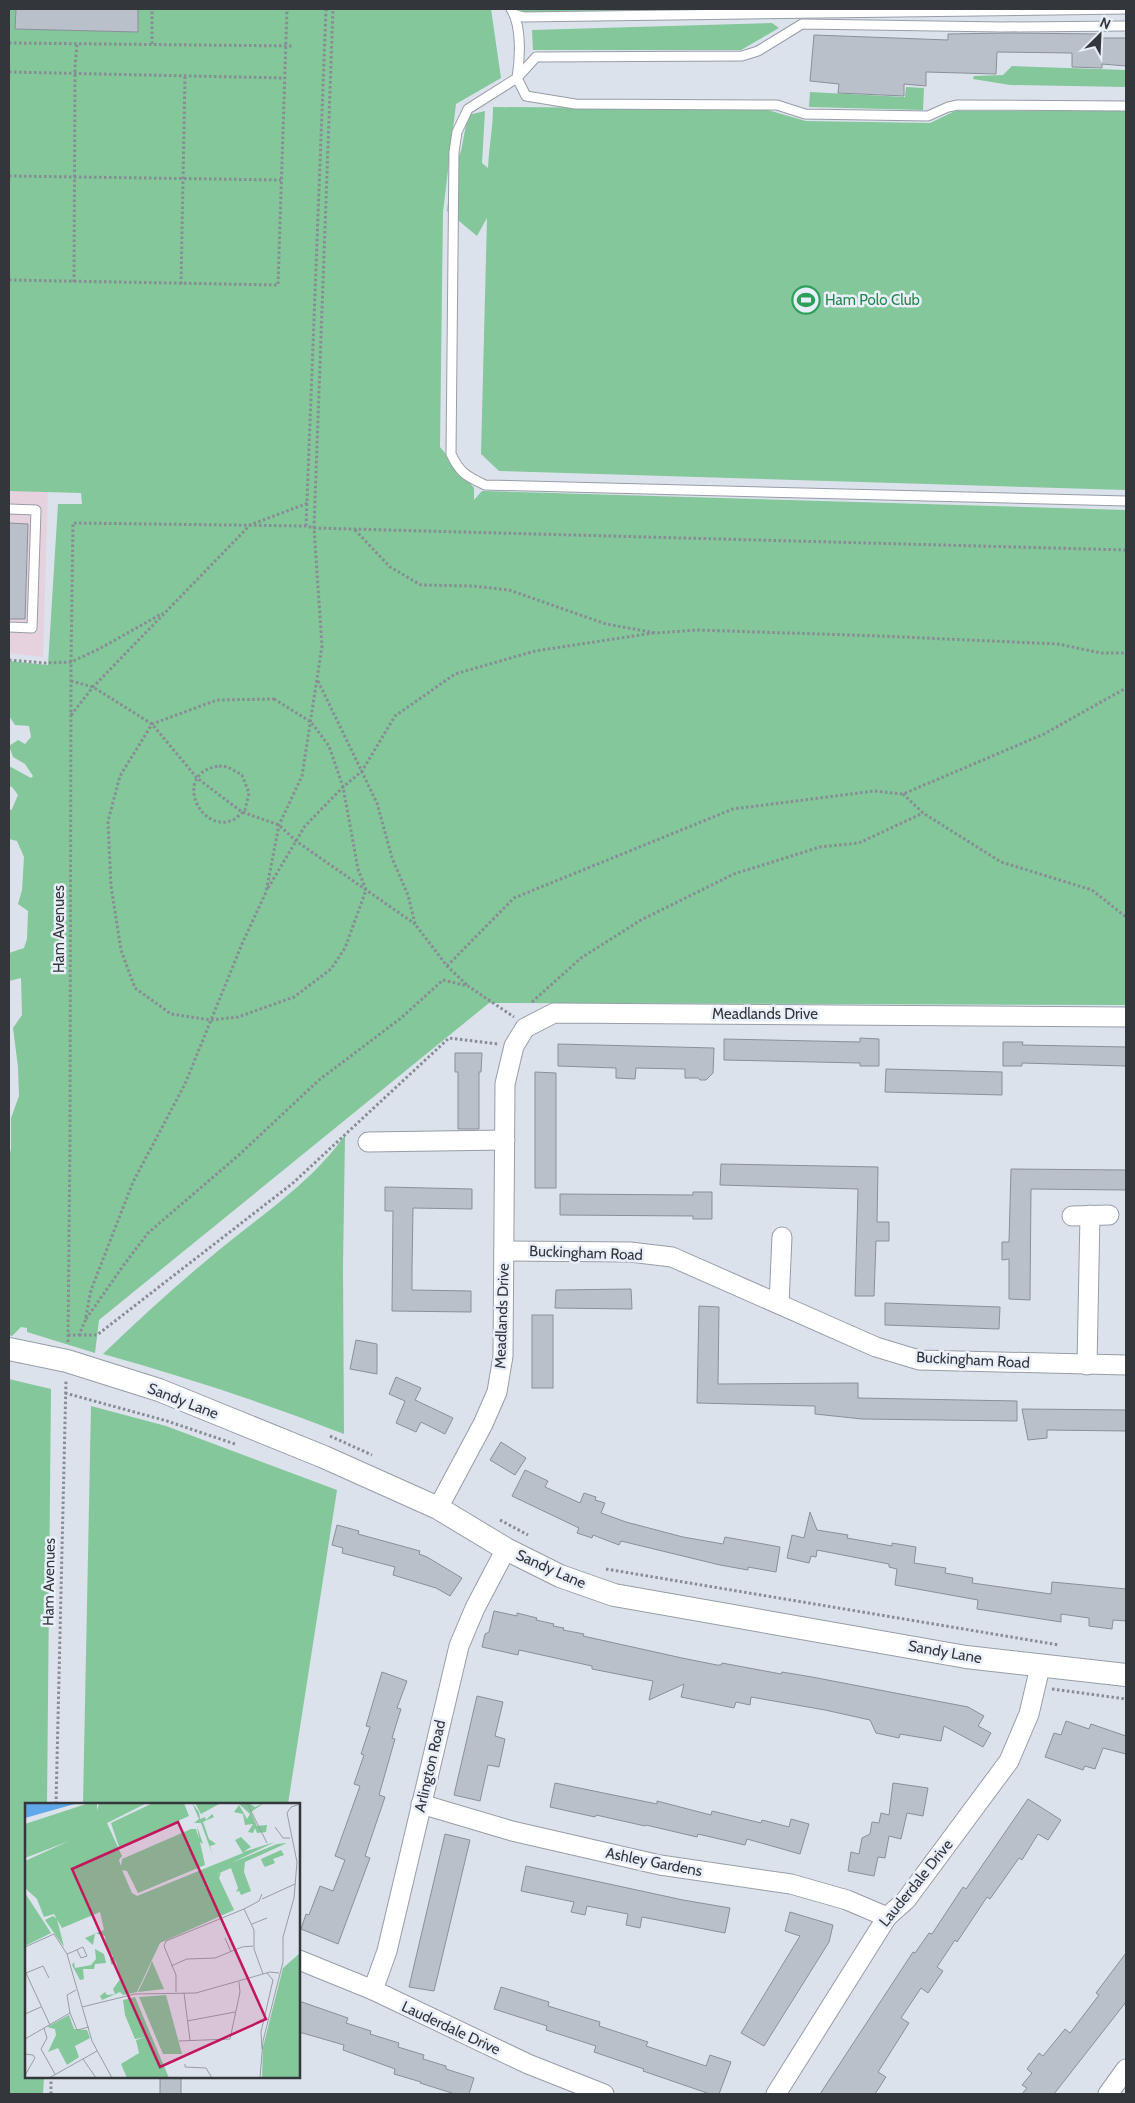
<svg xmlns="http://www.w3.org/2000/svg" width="1135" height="2103" viewBox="0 0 1135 2103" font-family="Cabin,sans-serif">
  <rect width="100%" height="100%" fill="#dce2ec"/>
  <!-- commercial -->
  <polygon fill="#e6d1df" points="9,487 48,489 43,657 9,653"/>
  <!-- green -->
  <g fill="#83c79b">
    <polygon points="9,9 491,9 501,78 456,104 443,212 440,447 474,488 474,500 482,491 1126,510 1126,1005 489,1003 99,1320 95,1353 27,1332 27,1328 21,1327 12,1336 9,1335 9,1157 11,1149 11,1118 19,1096 18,1067 13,1028 22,1015 21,978 9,981 9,983 9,953 24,948 27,939 28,911 18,904 22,890 24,857 17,841 9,839 9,811 12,809 18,795 12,787 9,786 9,766 31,778 33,776 25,764 13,757 9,746 18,740 25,744 31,737 29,726 15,725 9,716 9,661 48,665 58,504 82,504 81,493 9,491"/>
    <polygon points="519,9 873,9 531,14 522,12"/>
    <polygon points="772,23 779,28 741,50 533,50 532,30"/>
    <polygon points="1012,66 1126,70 1126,87 1010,85 973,79 974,76 1003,75"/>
    <polygon points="906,87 924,88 923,110 809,107 810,92 905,97"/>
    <path d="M493 107 764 109 806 121 930 123 955 111H1126V490L499 471 481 454 487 218 477 236 447 211 451 176 461 151 468 115 485 111 482 163 488 168C489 147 493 128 493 107Z"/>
    <path d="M345 1135 343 1267 344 1434C265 1403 185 1377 103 1354 141 1317 179 1283 219 1250 263 1214 313 1181 345 1135Z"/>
    <polygon points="9,1379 51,1389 47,1804 26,1804 26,2077 44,2077 43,2094 9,2094"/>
    <polygon points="91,1406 166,1426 337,1490 288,1804 83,1804"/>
  </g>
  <!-- building -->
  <g fill="#bac0ca" stroke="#8a9099">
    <polygon points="16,9 138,9 138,32 15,29"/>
    <polygon points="1009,33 1102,34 1102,38 1126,38 1126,66 1102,64 1102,68 1072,67 1072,53 997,52 996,74 926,72 926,86 904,84 904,96 838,93 839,84 810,81 814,35 948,40 948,34"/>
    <polygon points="9,523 28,524 25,619 9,619"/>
    <polygon points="860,1038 879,1039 879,1066 860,1066 860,1063 724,1060 724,1039 860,1042"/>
    <polygon points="1003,1042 1023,1042 1022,1045 1126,1047 1126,1066 1022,1063 1022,1066 1003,1066"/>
    <polygon points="558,1044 714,1048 713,1073 706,1080 700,1080 698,1078 685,1078 685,1069 636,1068 635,1079 616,1078 616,1068 558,1066"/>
    <polygon points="455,1053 482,1053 481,1072 479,1072 479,1129 458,1129 458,1072 455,1072"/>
    <polygon points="886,1069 1002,1072 1002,1095 885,1092"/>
    <polygon points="535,1072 556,1073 556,1188 535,1188"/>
    <polygon points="721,1164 878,1167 877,1222 889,1222 889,1241 876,1241 874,1296 855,1296 858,1189 720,1185"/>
    <polygon points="1011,1169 1126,1170 1126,1190 1031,1189 1030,1300 1009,1299 1009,1259 1002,1260 1002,1242 1009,1242"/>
    <polygon points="385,1187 472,1189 472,1209 413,1208 412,1268 412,1290 471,1291 471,1312 392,1311 393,1211 385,1211"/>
    <polygon points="693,1192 712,1192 712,1219 693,1219 693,1216 560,1215 560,1194 693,1195"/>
    <polygon points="631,1289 632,1309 555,1308 556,1290"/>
    <polygon points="885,1303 1000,1307 999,1329 885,1325"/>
    <polygon points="699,1306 719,1307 718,1384 858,1383 858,1398 1017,1401 1017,1421 862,1419 815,1414 815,1406 697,1403"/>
    <rect x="532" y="1315" width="21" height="73"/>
    <polygon points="356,1340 377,1344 377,1374 350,1369"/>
    <polygon points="396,1377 421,1388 415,1400 453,1418 445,1434 421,1422 416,1432 396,1423 405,1401 389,1394"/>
    <polygon points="1022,1409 1126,1410 1126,1431 1047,1430 1047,1438 1028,1440"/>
    <polygon points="501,1442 526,1458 515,1475 490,1460"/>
    <polygon points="525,1470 548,1481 545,1487 580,1503 584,1493 596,1497 595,1500 605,1503 601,1513 626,1522 683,1537 723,1544 725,1537 780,1547 776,1572 748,1567 748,1570 720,1565 621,1541 619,1545 593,1535 592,1538 577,1533 579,1528 512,1496"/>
    <polygon points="810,1512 817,1530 848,1535 847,1538 892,1546 892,1543 916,1547 914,1563 946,1568 945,1573 973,1578 972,1583 1051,1594 1052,1582 1126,1589 1126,1621 1113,1620 1112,1629 1089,1626 1089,1618 1061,1614 1061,1622 977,1609 978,1600 895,1585 897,1569 889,1567 889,1564 817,1550 816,1557 811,1556 809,1563 787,1558 792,1535 804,1538"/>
    <polygon points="337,1525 359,1531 358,1534 420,1551 419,1554 427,1557 462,1578 450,1596 436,1588 393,1575 395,1567 342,1553 343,1548 332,1545"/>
    <polygon points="494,1611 517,1616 517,1613 537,1618 536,1620 554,1624 553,1626 564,1628 563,1630 584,1634 583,1636 682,1658 717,1665 721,1665 722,1663 781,1674 782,1672 812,1677 968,1707 984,1716 978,1726 991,1733 983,1747 944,1726 941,1741 900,1734 899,1738 876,1733 870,1720 825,1710 751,1697 750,1705 736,1702 734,1708 681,1697 684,1684 649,1700 653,1681 592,1669 592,1666 519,1650 518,1655 482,1647 485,1634 489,1632"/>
    <polygon points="382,1672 407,1681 397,1708 401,1709 392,1738 395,1739 379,1795 385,1797 365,1856 370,1858 338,1944 301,1929 306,1914 309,1915 320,1886 333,1891 345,1860 335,1856 360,1786 354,1784 364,1755 361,1754 370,1727 366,1726"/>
    <polygon points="477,1696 503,1702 495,1736 505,1739 499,1767 488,1765 480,1801 454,1795"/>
    <polygon points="1066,1721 1089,1729 1091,1724 1126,1736 1126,1754 1103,1748 1095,1769 1085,1766 1083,1770 1045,1757 1054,1733 1061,1735"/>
    <polygon points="555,1783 657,1804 657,1801 711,1815 712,1811 761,1823 762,1820 789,1827 791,1819 809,1824 800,1854 747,1839 745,1845 698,1834 697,1837 646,1825 645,1826 596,1815 595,1817 550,1807"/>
    <polygon points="893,1783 928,1788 923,1816 907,1813 901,1839 889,1836 885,1858 878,1857 874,1876 848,1871 851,1852 859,1854 862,1838 870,1834 872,1822 879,1823 881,1813 889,1815"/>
    <polygon points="1028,1799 1061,1820 1048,1840 1038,1834 1022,1860 1019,1858 990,1899 987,1897 957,1942 955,1940 937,1967 943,1971 928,1993 921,1988 901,2018 909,2023 878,2072 886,2077 875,2094 820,2094 913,1952 915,1953 929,1933 932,1934 963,1887 966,1889"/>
    <polygon points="445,1834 470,1840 434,1991 409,1987"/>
    <polygon points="526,1866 683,1900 730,1908 725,1933 642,1917 640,1928 626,1925 628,1914 587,1906 585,1915 571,1912 574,1902 521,1891"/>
    <polygon points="790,1912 833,1925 829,1942 764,2046 741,2033 800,1936 785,1931"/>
    <polygon points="1126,1953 1126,2002 1054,2094 1022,2094 1027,2088 1022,2085 1032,2073 1027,2069 1039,2053 1043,2056 1065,2029 1070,2033 1099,1995 1096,1993"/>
    <polygon points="501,1987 549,2002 548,2006 600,2022 599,2026 648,2042 646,2046 706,2066 710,2055 731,2062 719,2094 710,2094 643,2071 644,2069 594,2052 596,2046 546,2030 547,2026 494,2009"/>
    <polygon points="299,2001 348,2018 346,2023 371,2031 370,2034 399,2043 398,2047 424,2055 423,2059 446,2066 446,2069 474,2078 469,2094 455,2094 420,2083 421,2082 394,2074 395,2069 343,2050 344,2045 299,2032"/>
    <rect x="160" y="2077" width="21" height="17"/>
  </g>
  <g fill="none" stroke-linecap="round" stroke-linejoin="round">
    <!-- service casing -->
    <g stroke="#979da7" stroke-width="11">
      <g id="service">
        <path d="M511 9C522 25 520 59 517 78L468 109 457 132 454 152 451 454C460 473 466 476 485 485L1126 501"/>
        <polyline points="515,15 524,17 1126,9"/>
        <polyline points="1126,26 1002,27 802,24 758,51 742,56 536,57 517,78 526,96 575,104 777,105 805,114 928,116 948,107 958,105 1126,106"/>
        <polyline points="9,509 36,510 32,628 9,627"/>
      </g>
    </g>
    <!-- minor casing -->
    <g stroke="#979da7" stroke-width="21">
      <g id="minor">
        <polyline points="368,1142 505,1140"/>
        <polyline points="1072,1216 1109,1215"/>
        <polyline points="504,1251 630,1252 672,1257 876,1347 919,1360 1126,1365"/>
        <polyline points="779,1303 782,1237"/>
        <polyline points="1087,1365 1090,1215"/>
        <polyline points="438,1508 483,1424 497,1392 503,1356 505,1084 514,1046 525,1028 554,1013 1126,1017"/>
        <polyline points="421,1804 512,1831 660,1865 791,1884 847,1900 887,1917"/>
        <polyline points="299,1960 373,1990 528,2064 604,2094"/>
        <polyline points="373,1990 387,1951 459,1646 475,1608 506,1549"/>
        <polyline points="776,2094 887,1917 906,1900 1009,1761 1029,1714 1040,1667"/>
        <polyline points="1108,2094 1126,2069"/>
      </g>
    </g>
    <!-- tertiary casing -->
    <g stroke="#979da7" stroke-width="24">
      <polyline id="tertiary" points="9,1349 67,1361 159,1390 324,1457 438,1508 506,1549 560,1576 614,1595 966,1657 1126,1675"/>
    </g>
    <!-- path -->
    <g stroke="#888d94" stroke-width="3" stroke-dasharray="2.5 2.5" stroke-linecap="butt">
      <polyline points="9,43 294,46"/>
      <polyline points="152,44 152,9"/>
      <polyline points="9,72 284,78"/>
      <polyline points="9,176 281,180"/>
      <polyline points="9,280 278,285 287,9"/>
      <polyline points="74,282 75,67 77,44"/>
      <polyline points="181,284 185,76"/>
      <polyline points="306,526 326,9"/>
      <polyline points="355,530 390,567 421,585 473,586 509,590 606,624 656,633 697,630 880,636 1058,644 1101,653 1126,653"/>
      <polyline points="9,660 45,663 71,662 99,649 163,613"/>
      <polyline points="71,681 93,687 152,724 197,778 242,812 279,825 296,841 415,924"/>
      <polyline points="318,681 377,803 392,858 408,895 415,924 447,966 468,986"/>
      <polygon points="274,699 311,722 329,746 343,787 358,869 366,890 345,948 331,969 294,997 238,1017 211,1020 171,1014 135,988 121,950 111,886 108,821 120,776 152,724 217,700"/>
      <polyline points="71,715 93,687 250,525 308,503"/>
      <path d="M219 766 228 767 242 775 249 793 245 810C241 814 235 820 230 821 198 831 173 772 219 766Z"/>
      <polyline points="903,794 923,813 1001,862 1092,890 1126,917"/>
      <polyline points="268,888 305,826 343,787 362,771 395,716 455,674 535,651 653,633"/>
      <polyline points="447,966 514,898 733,809 874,791 903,794 1044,734 1126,688"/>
      <polyline points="532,1002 581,958 641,920 734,874 820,847 859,843 923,813"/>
      <polyline points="86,1319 123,1266 148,1233 240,1154 319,1080 401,1018 443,980 468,986 514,1017"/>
      <polyline points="68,1335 79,1335 85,1321 91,1290 133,1182 185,1084 242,944 266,892 279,825 302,776 322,646 314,528 333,9"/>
      <polyline points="79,1335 97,1335 293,1183 449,1038 498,1044"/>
      <polyline points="68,1342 70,1140 71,662 73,523 306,526 314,528 1126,550"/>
      <polyline points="65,1393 167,1421 235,1444"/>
      <polyline points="330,1436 372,1455"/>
      <polyline points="500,1520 528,1535"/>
      <polyline points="606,1569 1059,1645"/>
      <polyline points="1052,1689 1126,1699"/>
      <polyline points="56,1804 66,1380"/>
      <polyline points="51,2094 51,2077"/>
    </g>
    <!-- service -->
    <use href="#service" stroke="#fff" stroke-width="9"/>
    <!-- minor -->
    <use href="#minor" stroke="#fff" stroke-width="19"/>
    <!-- tertiary -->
    <use href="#tertiary" stroke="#fff" stroke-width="22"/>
  </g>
  <!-- icons -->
  <defs>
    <g id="stadium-ring" transform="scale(1.4375)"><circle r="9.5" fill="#e9eff9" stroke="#2e9e5b" stroke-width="1.5"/><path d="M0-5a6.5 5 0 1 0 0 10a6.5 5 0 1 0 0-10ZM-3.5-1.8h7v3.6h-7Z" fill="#2e9e5b"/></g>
  </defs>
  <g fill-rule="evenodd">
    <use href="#stadium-ring" x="806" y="300"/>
  </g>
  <g text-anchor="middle" stroke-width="5" stroke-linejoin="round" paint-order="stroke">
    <!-- leisure labels -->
    <g font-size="15" fill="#27864d" stroke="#e9eff9" text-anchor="start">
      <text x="825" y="305">Ham Polo Club</text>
    </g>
    <!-- street labels -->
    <g font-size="15" fill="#33363a" stroke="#e9eff9">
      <text transform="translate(59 929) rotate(-90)" y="5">Ham Avenues</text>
      <text x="765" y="1019">Meadlands Drive</text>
      <text transform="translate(586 1253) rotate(2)" y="5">Buckingham Road</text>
      <text transform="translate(502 1316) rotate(-88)" y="5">Meadlands Drive</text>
      <text transform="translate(973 1360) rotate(3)" y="5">Buckingham Road</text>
      <text transform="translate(183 1401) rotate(21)" y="5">Sandy Lane</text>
      <text transform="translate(551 1569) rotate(24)" y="5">Sandy Lane</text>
      <text transform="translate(49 1582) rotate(-89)" y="5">Ham Avenues</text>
      <text transform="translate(945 1652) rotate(10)" y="5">Sandy Lane</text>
      <text transform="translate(430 1766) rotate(-77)" y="5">Arlington Road</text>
      <text transform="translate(654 1862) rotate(11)" y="5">Ashley Gardens</text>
      <text transform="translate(916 1883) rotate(-51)" y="5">Lauderdale Drive</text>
      <text transform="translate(451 2028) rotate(25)" y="5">Lauderdale Drive</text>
    </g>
  </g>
  <!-- overview -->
  <g transform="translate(25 1803)">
    <rect width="275" height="275" fill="#dce2ec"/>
    <path d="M64 0H72V8L74 0H122L82 20 97 53 94 57 96 63 97 56 166 26H171L174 36 172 23 178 41 175 39 180 62 113 90 102 68 97 67 107 90 112 93 218 50 210 37 216 34 226 44 218 49 250 39 206 60 252 41 262 40 220 59 219 69 226 88 216 92 214 88 211 89 213 85 206 65 192 71 196 70 194 75 209 107 135 140 112 189 98 192 95 189 77 197 75 193 80 189 82 192 90 191 88 186 96 175 90 157 89 162 86 161 85 156 88 153 81 144 80 133 70 130 68 142 60 135 79 127 75 109 37 125 29 111 19 114 12 96 0 85V58L44 38 0 55V21ZM128 0H159L164 13 94 44 86 20ZM167 0 174 9 175 16 180 14 181 17 187 11 189 14 178 19 184 36 191 41 185 43 188 53 176 20H169L174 16ZM170 0H193L194 1 176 11ZM213 0H224L230 4 239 0 226 9 232 23 242 22 241 29 232 30 230 25 228 30 223 29 228 21 220 22 218 11 209 9 214 2 222 16 225 11ZM256 47 259 52 248 56 250 60 240 64 238 61 236 56ZM0 90 26 130 0 143ZM28 113 32 116 39 144 20 117ZM70 146 79 151 81 160 70 161 69 166H58L59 176 55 177 47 162 49 159 50 165 66 162 71 156ZM275 150V275H237L238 244 258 165ZM127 158 139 186 113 189 124 166ZM141 192 157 251H138L114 194ZM110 194 144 275H102L96 261 114 250 111 237 120 234 110 236 100 212 98 197ZM44 212 49 226 62 227 65 235 50 243 54 254 42 262 33 245 23 249 31 232 30 226 22 224Z" fill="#83c79b"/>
    <path d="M0 0H53L0 15Z" fill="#60a8ea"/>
    <path fill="none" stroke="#989da5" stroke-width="1" d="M222 0 242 40M250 24 258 35H265M237 96 270 81M219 106 229 127V146L238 171M227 121 242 115M200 135 206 149M0 144 29 131 31 134 42 151 67 238 87 275M42 151 47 149 58 144 62 153 56 155 52 147M146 163 162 156 190 155 217 144 228 143M1 170 25 222M1 170 18 163 24 175M51 187 42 192 45 210 52 227 64 224M151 189V172L139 143 141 138 219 106 234 98 237 91M159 190 165 237M57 204 110 191 171 190 245 169 254 170M0 211 16 204M162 218 210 209M19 225 22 235 16 246 30 271M0 236 45 210M154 238 205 236 215 189 214 179M237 246 236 229 248 177 242 170M0 251 8 252 10 255 0 272M58 256 71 275M160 261V264L181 265 187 275M24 275 72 248M235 275 238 238 258 159V134L269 95 272 59 262 10 266 4 275 1"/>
    <path fill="#c2185b" fill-opacity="0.15" stroke="#c2185b" stroke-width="2.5" d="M153 19 241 216 135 264 47 66Z"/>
    <rect width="275" height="275" fill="none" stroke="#33363a" stroke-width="2.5"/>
  </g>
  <!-- border -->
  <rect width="1135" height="2103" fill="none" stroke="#33363a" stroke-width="20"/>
  <!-- north arrow -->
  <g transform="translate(1100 35) rotate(24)" stroke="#e9eff9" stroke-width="4" paint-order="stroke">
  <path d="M0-4L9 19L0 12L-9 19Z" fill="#33363a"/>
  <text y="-8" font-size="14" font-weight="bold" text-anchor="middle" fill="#33363a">N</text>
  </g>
</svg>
